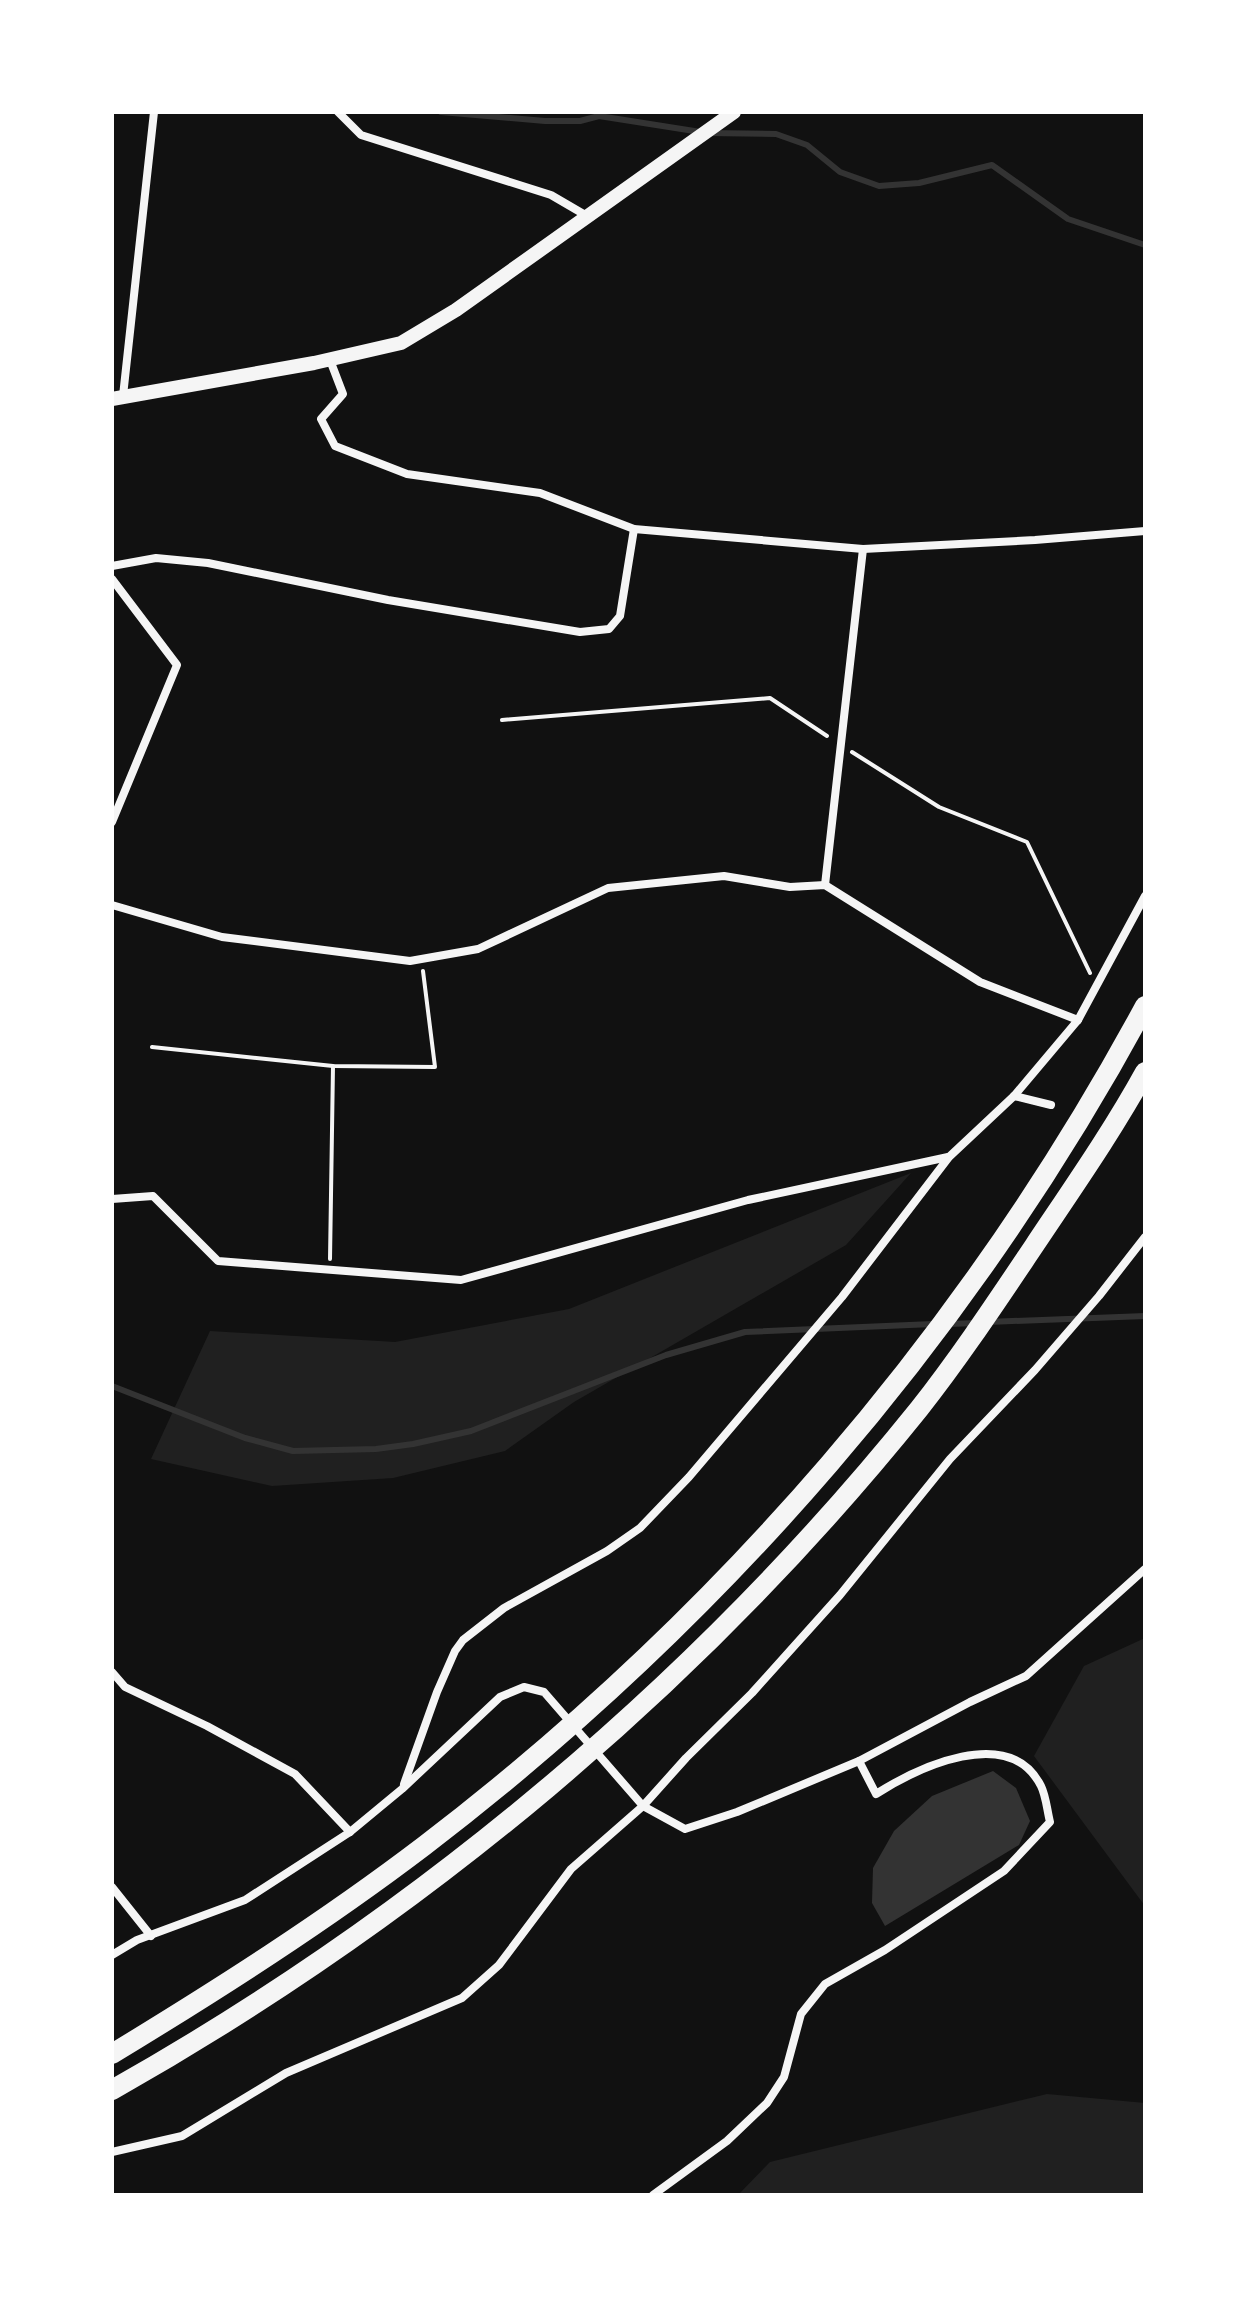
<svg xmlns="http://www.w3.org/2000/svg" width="1257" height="2307" viewBox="0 0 1257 2307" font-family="Ubuntu,sans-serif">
  <rect width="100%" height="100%" fill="#111"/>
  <!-- green -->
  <g fill="#202020">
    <polygon points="911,1173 846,1245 574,1402 505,1451 393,1478 272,1486 151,1459 210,1331 395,1342 569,1309"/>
    <polygon points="1145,1638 1145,1906 1034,1756 1084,1666"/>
    <polygon points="1047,2094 1145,2103 1145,2195 738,2195 770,2162"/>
  </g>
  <!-- water -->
  <polygon fill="#333" points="993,1771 1016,1788 1030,1821 1019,1845 885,1926 872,1903 873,1868 894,1831 932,1796"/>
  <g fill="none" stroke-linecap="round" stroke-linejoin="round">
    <!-- stream -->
    <g stroke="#333" stroke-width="6">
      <polyline points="441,112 545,121 580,121 599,116 707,133 776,134 807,145 840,172 879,186 919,183 992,165 1068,219 1145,245"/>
      <polyline points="988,1322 1145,1316"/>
      <polyline points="948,1324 977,1323"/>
      <polyline points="112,1386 245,1438 293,1451 376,1449 413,1444 471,1431 666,1355 745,1332 933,1324"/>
    </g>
    <!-- path -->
    <g stroke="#f5f5f5" stroke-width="4">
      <polyline points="502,720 770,698 827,736"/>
      <polyline points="852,752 939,807 1027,842 1090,973"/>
      <polyline points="152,1047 333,1066 435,1067 423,971"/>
      <polyline points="330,1259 333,1066"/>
    </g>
    <!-- minor -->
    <g stroke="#f5f5f5" stroke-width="8">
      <polyline points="338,112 361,135 551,195 587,216"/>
      <polyline points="330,360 343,394 321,419 335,446 407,474 540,493 634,529 863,549 1035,540 1145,531"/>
      <polyline points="123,396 154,112"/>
      <polyline points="112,566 156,558 208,563 388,600 580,632 609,629 620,616 634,529"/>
      <polyline points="112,579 177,665 112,822"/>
      <polyline points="825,885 863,549"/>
      <polyline points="112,905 222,937 410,961 478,949 608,888 724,876 790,887 825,885 980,982 1078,1020"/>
      <polyline points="1014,1096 1051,1105"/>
      <polyline points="112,1199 153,1196 218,1261 461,1280 748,1200 948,1157"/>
      <polyline points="112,1672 125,1687 207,1726 295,1774 350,1832"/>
      <polyline points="404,1784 437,1692 455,1651 463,1640 504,1608 607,1551 640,1528 689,1477 842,1297 949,1157 1014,1096 1078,1020 1145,896"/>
      <polyline points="112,1887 151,1936"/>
      <polyline points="112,1955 137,1940 245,1900 350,1832 402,1789 500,1697 524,1687 544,1692 643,1806 685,1829 737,1812 859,1761 970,1702 1026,1676 1145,1569"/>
      <polyline points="112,2152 182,2136 286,2073 462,1998 499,1965 571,1869 643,1806 686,1758 752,1693 840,1595 950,1459 1035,1370 1099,1296 1145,1237"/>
      <path d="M653 2195 727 2141 767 2103 784 2077 801 2014 825 1984 885 1950 1004 1871 1050 1822C1047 1810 1046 1796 1041 1786 1009 1723 917 1768 876 1794L859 1761"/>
    </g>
    <!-- tertiary -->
    <polyline stroke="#f5f5f5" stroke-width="14" points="112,399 314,363 401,343 456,310 734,112"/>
    <!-- motorway -->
    <g stroke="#f5f5f5" stroke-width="20">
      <path d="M112 2054C219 1989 324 1922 424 1846 720 1620 968 1334 1145 1006"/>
      <path d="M112 2090C419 1917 698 1684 919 1409 960 1357 997 1301 1034 1246 1072 1189 1112 1132 1145 1072"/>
    </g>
  </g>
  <!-- border -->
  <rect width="1257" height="2307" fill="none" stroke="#ffffff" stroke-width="228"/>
</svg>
